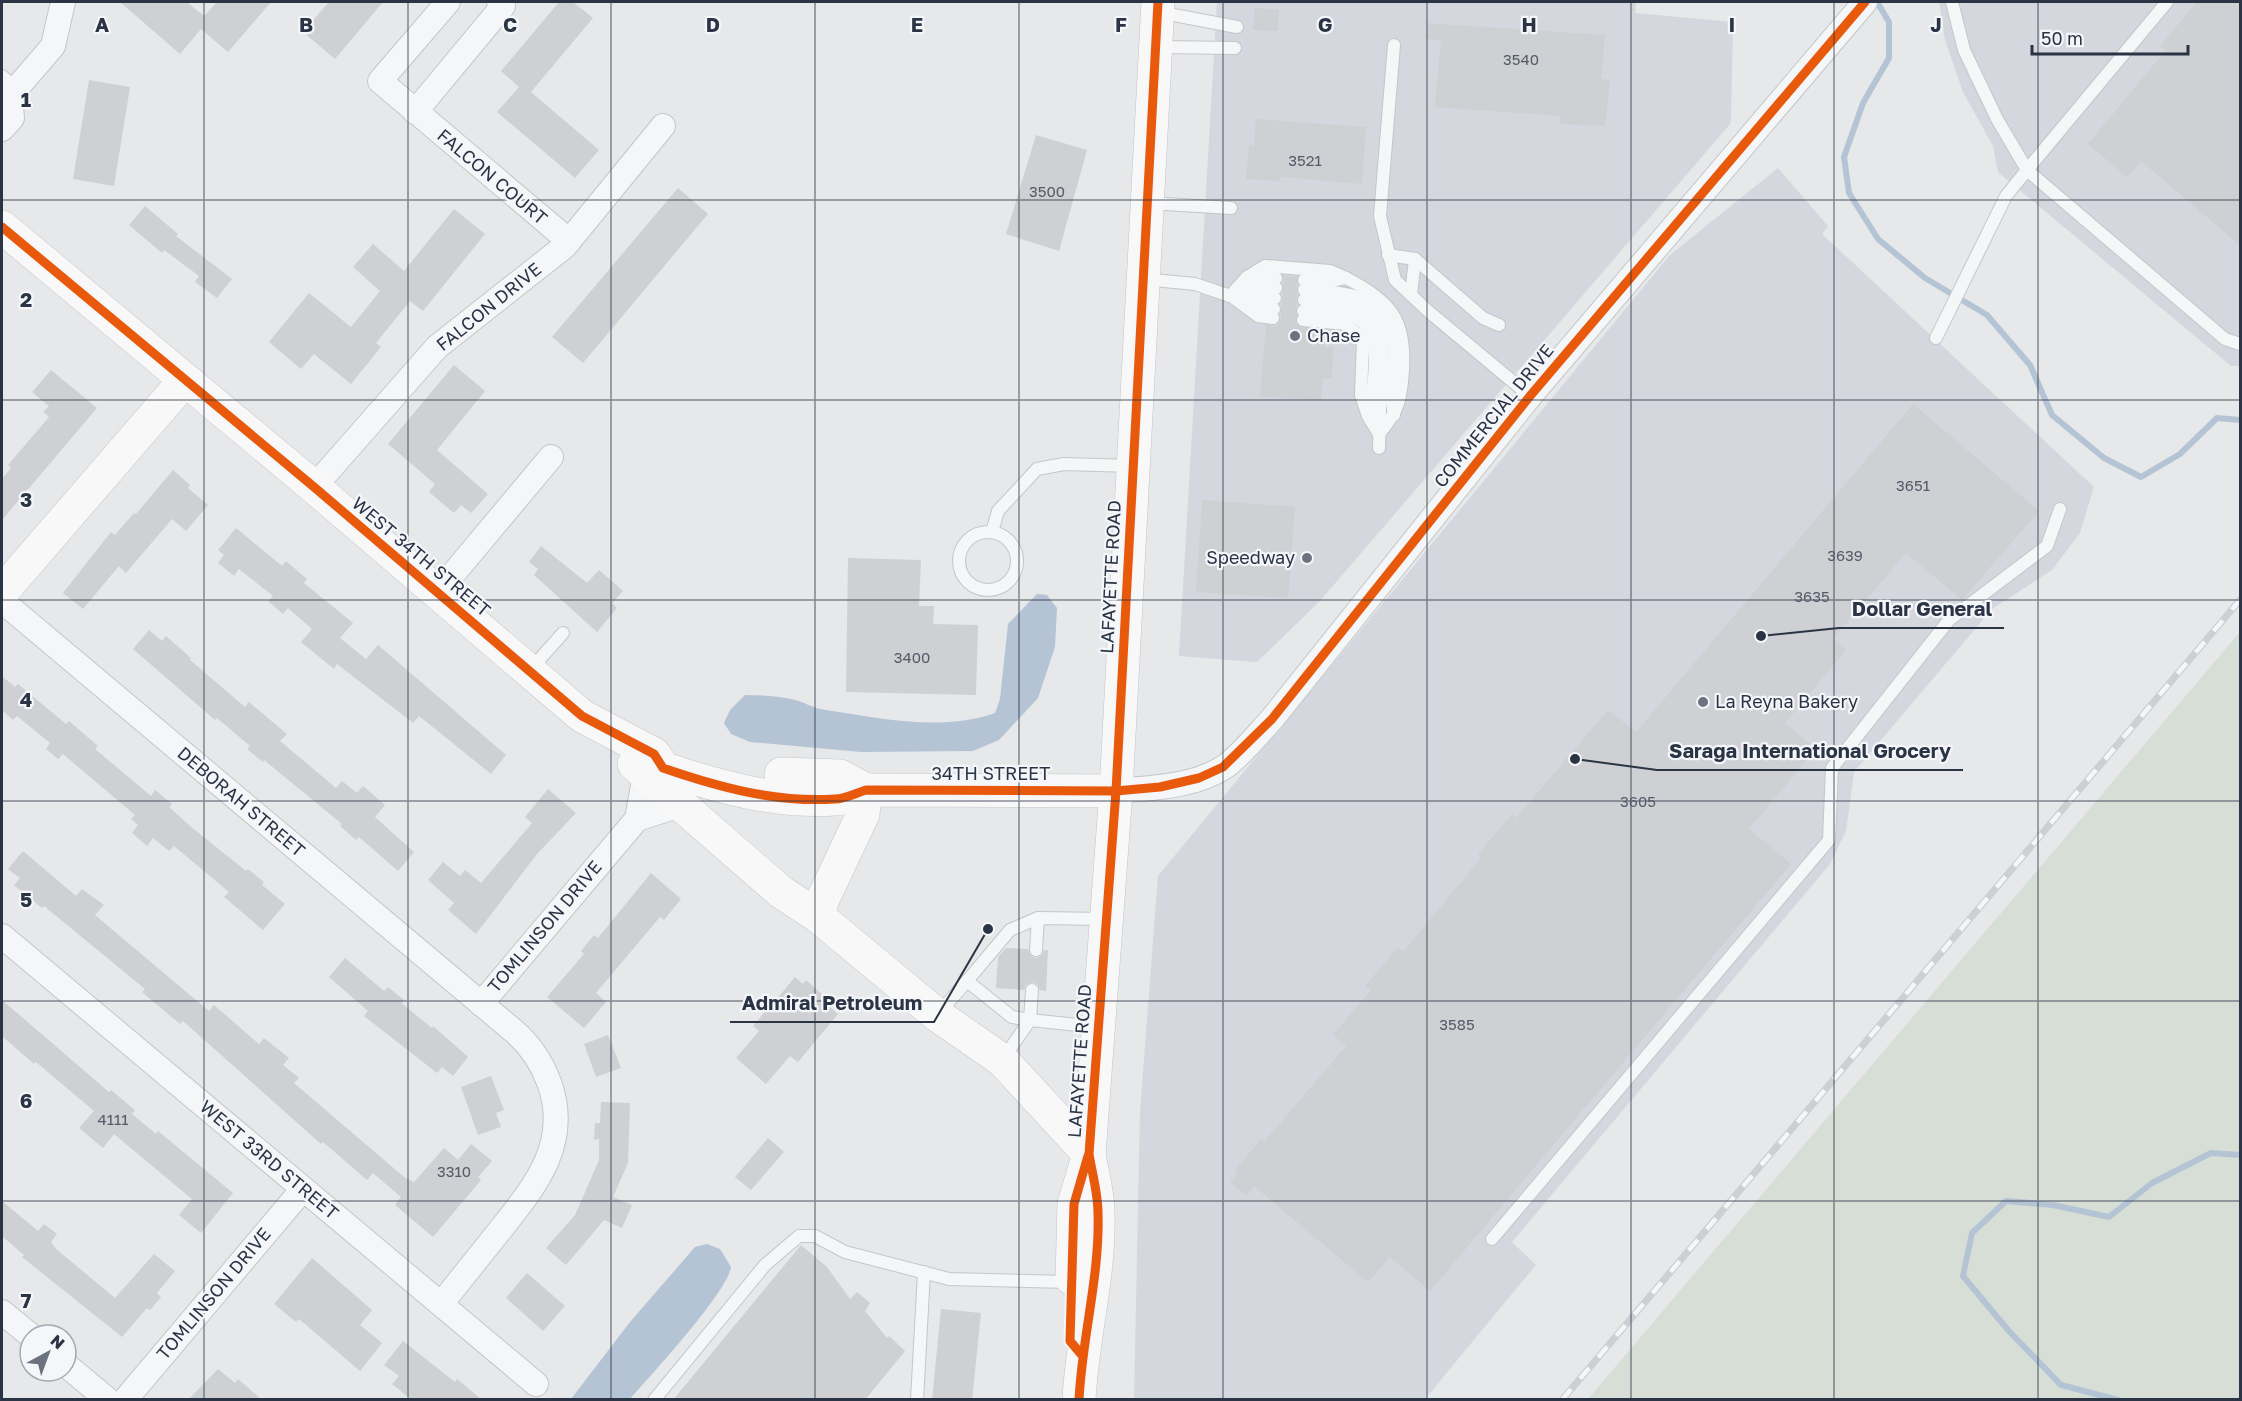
<svg xmlns="http://www.w3.org/2000/svg" width="2242" height="1401" viewBox="0 0 2242 1401" font-family="'Golos Text',sans-serif">
  <rect width="100%" height="100%" fill="#e6e8ea"/>
  <!-- built -->
  <g fill="#d4d7dd">
    <polygon points="1217,2 1636,2 1635,13 1733,22 1731,123 1319,602 1257,662 1179,656"/>
    <polygon points="1939,2 2240,2 2240,366 2231,366 1998,172 1993,146 1963,92 1945,40"/>
    <polygon points="1778,168 1828,226 1822,234 2094,487 2080,533 2052,570 1992,609 1854,772 1846,831 1830,864 1512,1242 1536,1265 1425,1399 1134,1400 1140,1111 1158,876 1670,255"/>
  </g>
  <!-- green -->
  <polygon fill="#d6ded6" points="2240,632 2240,1399 1588,1399"/>
  <!-- water -->
  <g fill="#b4c4d5">
    <path d="M1037 594 1047 595 1057 608 1055 647 1038 698 999 740 973 751 861 752 750 742 731 734 724 723 730 710 745 695C760 695 777 696 791 699 803 701 814 709 826 710 880 718 941 732 995 713L1000 699 1008 624Z"/>
    <path d="M707 1244 720 1249 731 1267C727 1293 651 1375 630 1399H571L630 1322 695 1247Z"/>
  </g>
  <g fill="none" stroke-linecap="round" stroke-linejoin="round">
    <!-- stream -->
    <g stroke="#b4c4d5" stroke-width="6">
      <polyline points="1877,2 1889,22 1889,58 1863,103 1844,157 1849,193 1878,239 1925,278 1987,315 2030,365 2052,415 2104,458 2141,477 2180,454 2217,418 2240,420"/>
      <polyline points="2118,1400 2061,1385 2008,1330 1963,1276 1972,1233 2006,1201 2053,1205 2109,1217 2152,1183 2211,1153 2240,1155"/>
    </g>
  </g>
  <!-- building -->
  <g fill="#ced0d3">
    <polygon points="120,2 187,2 204,16 217,2 271,2 228,52 201,29 180,54"/>
    <polygon points="329,2 383,2 335,59 303,32"/>
    <polygon points="559,2 573,2 593,18 531,92 599,150 575,178 497,112 519,87 501,71"/>
    <polygon points="2197,2 2241,2 2241,246 2141,161 2127,177 2088,144 2166,50 2160,46"/>
    <polygon points="1255,8 1279,10 1278,31 1253,30"/>
    <polygon points="1427,23 1605,35 1601,79 1610,80 1605,126 1560,124 1561,116 1435,107 1441,40 1425,39"/>
    <polygon points="89,80 130,87 114,186 73,179"/>
    <polygon points="1256,119 1366,127 1362,184 1280,177 1279,181 1246,179 1249,145 1254,146"/>
    <polygon points="1036,135 1087,150 1059,251 1006,234"/>
    <polygon points="678,188 708,214 583,363 552,337"/>
    <polygon points="145,206 178,234 176,236 232,279 217,298 195,282 199,276 164,250 162,253 129,225"/>
    <polygon points="454,209 485,234 423,311 410,301 376,343 381,347 351,384 314,354 301,369 269,342 309,293 351,327 380,291 353,267 373,244 404,271"/>
    <polygon points="1284,276 1297,277 1296,324 1302,328 1325,330 1324,347 1334,347 1331,378 1323,379 1321,400 1260,397 1266,325 1276,326 1281,320"/>
    <polygon points="454,365 485,391 437,450 488,494 471,513 461,505 454,513 429,492 435,484 388,444"/>
    <polygon points="51,370 97,408 2,520 2,479 11,468 8,465 49,417 43,412 49,406 32,392"/>
    <polygon points="1913,404 2039,511 1962,600 1906,553 1833,639 1846,650 1785,723 1816,749 1749,829 1791,864 1430,1291 1390,1257 1368,1282 1254,1186 1246,1195 1230,1182 1238,1173 1235,1170 1261,1139 1264,1142 1346,1046 1333,1035 1371,990 1365,986 1398,947 1403,952 1481,858 1478,854 1512,814 1516,818 1608,710 1636,732"/>
    <polygon points="173,470 190,485 188,488 208,505 186,531 172,519 126,573 119,566 83,609 63,593 111,532 115,535 134,513 136,514"/>
    <polygon points="1202,500 1295,507 1288,598 1196,592"/>
    <polygon points="236,528 282,566 286,561 307,579 304,583 353,623 340,638 366,659 378,645 506,755 491,774 419,716 413,723 337,664 334,669 301,642 312,629 288,608 283,614 268,601 273,596 239,569 234,576 218,563 224,555 218,550"/>
    <polygon points="541,546 587,583 599,570 623,591 612,603 617,608 597,632 534,575 538,569 529,562"/>
    <polygon points="848,558 921,560 919,606 934,606 933,624 978,625 976,695 846,692"/>
    <polygon points="149,630 162,641 166,636 191,658 190,660 245,707 249,702 287,734 280,741 336,788 342,781 357,793 363,786 385,805 375,817 414,852 398,871 359,837 356,840 340,826 342,824 264,760 263,762 247,749 250,746 217,718 215,720 133,649"/>
    <polygon points="2,676 15,687 18,684 66,724 69,721 98,746 95,749 151,796 155,790 172,804 169,807 190,826 246,871 248,869 264,882 262,885 285,904 263,930 224,897 229,892 174,846 169,851 153,838 147,846 132,833 138,825 131,819 135,815 63,754 58,759 46,749 50,743 17,716 13,720 2,710"/>
    <polygon points="548,789 576,813 537,854 476,934 448,910 454,903 428,880 443,862 460,876 465,870 481,883 532,823 525,817"/>
    <polygon points="23,851 76,896 82,889 104,905 95,915 209,1011 214,1005 259,1044 264,1038 289,1058 283,1065 299,1078 294,1083 404,1177 414,1182 444,1148 458,1160 471,1144 492,1161 478,1177 481,1180 433,1237 395,1205 401,1197 373,1173 367,1180 323,1142 321,1144 183,1021 180,1024 142,992 145,989 44,906 42,908 14,885 20,878 8,869"/>
    <polygon points="651,873 681,899 664,920 660,917 596,993 606,1002 584,1028 547,997 584,954 581,951 594,935 598,938"/>
    <polygon points="1006,948 1028,949 1031,956 1036,958 1042,955 1044,950 1048,950 1046,991 1040,990 1037,984 1032,982 1026,985 1024,990 996,988 998,957"/>
    <polygon points="345,958 384,991 388,987 404,1000 401,1003 432,1028 433,1026 468,1057 453,1076 442,1067 437,1073 364,1016 368,1011 329,977"/>
    <polygon points="795,977 803,984 806,980 833,1004 830,1007 838,1014 798,1062 790,1056 766,1084 736,1058 759,1031 753,1026 764,1013 759,1008 769,996 775,1001"/>
    <polygon points="2,1000 109,1092 111,1090 135,1110 132,1114 156,1134 158,1131 233,1193 201,1233 179,1215 192,1199 114,1134 103,1148 79,1128 94,1111 36,1062 34,1064 2,1036"/>
    <polygon points="608,1035 621,1068 596,1077 584,1044"/>
    <polygon points="491,1076 504,1110 496,1113 501,1127 478,1135 461,1087"/>
    <polygon points="601,1102 630,1103 628,1163 613,1197 632,1205 622,1228 604,1220 566,1265 546,1248 575,1215 599,1160 599,1139 594,1140 595,1123 600,1123"/>
    <polygon points="768,1138 784,1152 751,1190 735,1177"/>
    <polygon points="2,1201 38,1231 44,1224 57,1234 51,1242 56,1249 115,1298 154,1254 175,1271 157,1293 161,1297 150,1310 147,1308 122,1337 22,1257 24,1255 2,1236"/>
    <polygon points="801,1245 827,1267 850,1299 857,1292 870,1303 865,1311 887,1338 889,1336 905,1351 865,1400 673,1400"/>
    <polygon points="312,1258 372,1310 360,1325 382,1343 360,1371 299,1319 296,1322 274,1304"/>
    <polygon points="527,1273 565,1306 543,1331 506,1298"/>
    <polygon points="941,1309 981,1313 972,1400 932,1400"/>
    <polygon points="403,1341 455,1382 457,1379 482,1400 412,1400 392,1384 399,1376 384,1365"/>
    <polygon points="218,1369 235,1383 238,1379 262,1400 188,1400"/>
  </g>
  <g fill="none" stroke-linecap="round" stroke-linejoin="round">
    <!-- lane casing -->
    <g stroke="#c4c6c8" stroke-width="14">
      <g id="lane">
        <polyline points="2167,2 2027,170 2225,339 2240,344"/>
        <polyline points="1158,12 1237,27"/>
        <polyline points="1394,45 1380,216 1395,280 1428,311 1530,396"/>
        <polyline points="1157,47 1235,48"/>
        <polyline points="2,76 16,89"/>
        <polyline points="1148,203 1231,208"/>
        <polyline points="1388,255 1415,259 1411,295"/>
        <polyline points="1415,259 1483,318 1499,325"/>
        <polyline points="1247,277 1276,278"/>
        <polyline points="1143,279 1195,284 1230,296 1275,298"/>
        <polyline points="1239,286 1276,288"/>
        <path d="M1304 290C1340 292 1390 293 1393 342 1395 367 1388 390 1394 415"/>
        <polyline points="1230,296 1247,277 1265,266 1330,271 1346,278"/>
        <polyline points="1231,296 1258,316 1273,318"/>
        <polyline points="1304,300 1351,304 1369,314 1382,331 1379,448"/>
        <polyline points="1251,308 1274,309"/>
        <path d="M1303 311C1318 311 1335 310 1350 315 1386 325 1374 387 1368 414"/>
        <path d="M1303 320 1346 324 1363 339 1361 395 1368 416 1379 434C1399 410 1401 400 1403 370 1406 320 1391 301 1346 278L1328 282 1304 280"/>
        <polyline points="1936,338 2006,196 2027,170 1997,119 1964,50 1952,2"/>
        <circle cx="988" cy="561" r="29"/>
        <polyline points="992,532 998,511 1037,469 1064,464 1132,466"/>
        <polyline points="530,670 563,633"/>
        <polyline points="1036,950 1038,918"/>
        <polyline points="967,981 1010,930 1038,918 1106,919"/>
        <polyline points="1032,990 1030,1020 1097,1027"/>
        <polyline points="938,1014 967,981 1012,1017 1030,1020 1003,1059"/>
        <polyline points="1492,1239 1829,840 1832,768 1949,620 2047,546 2060,509"/>
        <polyline points="654,1400 765,1265 799,1236 815,1236 845,1252 949,1279 1070,1282"/>
        <polyline points="917,1400 924,1272"/>
      </g>
    </g>
    <!-- street casing -->
    <g stroke="#c4c6c8" stroke-width="26">
      <g id="street">
        <polyline points="448,2 380,81 569,241"/>
        <polyline points="2,96 10,96 12,118 2,129"/>
        <polyline points="10,96 53,46 63,2"/>
        <polyline points="415,112 503,6 499,2"/>
        <polyline points="314,487 437,347 565,246 663,126"/>
        <polyline points="438,592 551,457"/>
        <path d="M2 601 515 1032C532 1047 543 1065 550 1085 570 1144 535 1186 501 1229 481 1254 461 1279 441 1304"/>
        <path d="M1116 791C1152 788 1195 787 1226 766 1243 753 1258 734 1272 719L1530 396 1865 2"/>
        <polyline points="637,819 671,808 683,807"/>
        <polyline points="2,936 536,1384"/>
        <polyline points="481,1004 637,819 645,775"/>
        <polyline points="2,1312 30,1335"/>
        <polyline points="66,1365 108,1400"/>
        <polyline points="125,1400 303,1189"/>
      </g>
    </g>
    <!-- secondary casing -->
    <g stroke="#c4c6c8" stroke-width="34">
      <g id="secondary">
        <path d="M2 227 314 487 582 716 654 754 663 768C718 787 776 803 835 799 845 799 856 793 866 790L1116 791"/>
        <polyline points="2,592 185,380"/>
        <polyline points="634,764 781,892 819,917 937,1015 1002,1060 1089,1154"/>
        <polyline points="781,774 840,776 866,790"/>
        <polyline points="819,917 822,901 863,814 866,790"/>
      </g>
    </g>
    <!-- primary casing -->
    <g stroke="#c2c5c8" stroke-width="34">
      <g id="primary">
        <polyline points="1072,1279 1074,1204 1085,1167"/>
        <path d="M1079 1400C1082 1337 1100 1276 1098 1213 1098 1193 1092 1173 1089 1154L1116 791 1158 2"/>
      </g>
    </g>
    <!-- lane -->
    <use href="#lane" stroke="#f5f6f7" stroke-width="12"/>
    <!-- street -->
    <use href="#street" stroke="#f5f6f7" stroke-width="24"/>
    <!-- secondary -->
    <use href="#secondary" stroke="#f8f8f8" stroke-width="33"/>
    <!-- primary -->
    <use href="#primary" stroke="#f8f8f8" stroke-width="33"/>
    <!-- rail casing -->
    <g stroke="#cecfd2" stroke-width="7">
      <polyline id="rail" points="1562,1400 2240,600"/>
    </g>
    <!-- rail -->
    <use href="#rail" stroke="#f4f6f9" stroke-width="4.5" stroke-dasharray="14" stroke-linecap="butt"/>
    <!-- cycleway casing -->
    <g stroke="#f4f6f9" stroke-width="13">
      <g id="cycleway">
        <path d="M2 227 314 487 582 716 654 754 663 768C718 787 776 803 835 799 845 799 856 793 866 790L1116 791 1160 787 1199 778 1223 767 1272 719 1530 396 1865 2"/>
        <polyline points="1081,1354 1070,1341 1074,1204 1088,1156"/>
        <path d="M1079 1400C1082 1337 1100 1276 1098 1213 1098 1193 1092 1173 1089 1154L1116 791 1158 2"/>
      </g>
    </g>
    <!-- cycleway -->
    <use href="#cycleway" stroke="#e8590c" stroke-width="9"/>
  </g>
  <!-- grid -->
  <path fill="none" stroke="#2b3445" stroke-width="1.5" stroke-opacity="0.55" d="M204 2V1400M408 2V1400M611 2V1400M815 2V1400M1019 2V1400M1223 2V1400M1427 2V1400M1631 2V1400M1834 2V1400M2038 2V1400M2 200H2240M2 400H2240M2 600H2240M2 801H2240M2 1001H2240M2 1201H2240"/>
  <!-- markers -->
  <g fill="#6c737f" stroke="#f4f6f9" stroke-width="2">
    <circle cx="1295" cy="336" r="6"/>
    <circle cx="1307" cy="558" r="6"/>
    <circle cx="1703" cy="702" r="6"/>
  </g>
  <g text-anchor="middle" stroke-width="4.5" stroke-linejoin="round" paint-order="stroke">
    <!-- number labels -->
    <g font-size="15" fill="#545c69">
      <text x="1521" y="65">3540</text>
      <text x="1305" y="166">3521</text>
      <text x="1047" y="197">3500</text>
      <text x="1913" y="491">3651</text>
      <text x="1845" y="561">3639</text>
      <text x="1812" y="602">3635</text>
      <text x="912" y="663">3400</text>
      <text x="1638" y="807">3605</text>
      <text x="1457" y="1030">3585</text>
      <text x="113" y="1125">4111</text>
      <text x="454" y="1177">3310</text>
    </g>
    <!-- street labels -->
    <g font-size="18" fill="#2b3445" stroke="#f4f6f9">
      <text transform="translate(492 177) rotate(40)" y="6">FALCON COURT</text>
      <text transform="translate(489 307) rotate(-39)" y="6">FALCON DRIVE</text>
      <text transform="translate(1494 416) rotate(-51)" y="6">COMMERCIAL DRIVE</text>
      <text transform="translate(421 557) rotate(40)" y="6">WEST 34TH STREET</text>
      <text transform="translate(1111 577) rotate(-87)" y="6">LAFAYETTE ROAD</text>
      <text x="991" y="780">34TH STREET</text>
      <text transform="translate(241 802) rotate(40)" y="6">DEBORAH STREET</text>
      <text transform="translate(545 927) rotate(-50)" y="6">TOMLINSON DRIVE</text>
      <text transform="translate(1080 1061) rotate(-86)" y="6">LAFAYETTE ROAD</text>
      <text transform="translate(269 1160) rotate(40)" y="6">WEST 33RD STREET</text>
      <text transform="translate(214 1294) rotate(-50)" y="6">TOMLINSON DRIVE</text>
    </g>
    <!-- poi labels -->
    <g font-size="18" fill="#2b3445" stroke="#f4f6f9" text-anchor="start">
      <text x="1307" y="342">Chase</text>
      <text x="1295" y="564" text-anchor="end">Speedway</text>
      <text x="1715" y="708">La Reyna Bakery</text>
    </g>
  </g>
  <g font-size="20" text-anchor="middle" font-weight="bold" fill="#2b3445" stroke="#f4f6f9" stroke-width="4.5" stroke-linejoin="round" paint-order="stroke">
    <text x="102" y="32">A</text>
    <text x="306" y="32">B</text>
    <text x="510" y="32">C</text>
    <text x="713" y="32">D</text>
    <text x="917" y="32">E</text>
    <text x="1121" y="32">F</text>
    <text x="1325" y="32">G</text>
    <text x="1529" y="32">H</text>
    <text x="1732" y="32">I</text>
    <text x="1936" y="32">J</text>
    <text x="26" y="107">1</text>
    <text x="26" y="307">2</text>
    <text x="26" y="507">3</text>
    <text x="26" y="707">4</text>
    <text x="26" y="907">5</text>
    <text x="26" y="1108">6</text>
    <text x="26" y="1308">7</text>
  </g>
  <!-- callouts -->
  <path fill="none" stroke="#2b3445" stroke-width="2" d="M1761 636L1839 628H2004M1575 759L1657 770H1963M988 929L934 1022H730"/>
  <g fill="#2b3445" stroke="#f4f6f9" stroke-width="2">
    <circle cx="1761" cy="636" r="6"/>
    <circle cx="1575" cy="759" r="6"/>
    <circle cx="988" cy="929" r="6"/>
  </g>
  <g font-size="20" text-anchor="middle" font-weight="bold" fill="#2b3445" stroke="#f4f6f9" stroke-width="4.5" stroke-linejoin="round" paint-order="stroke">
    <text x="1922" y="616">Dollar General</text>
    <text x="1810" y="758">Saraga International Grocery</text>
    <text x="832" y="1010">Admiral Petroleum</text>
  </g>
  <!-- border -->
  <rect width="2242" height="1401" fill="none" stroke="#2b3445" stroke-width="6"/>
  <!-- north arrow -->
  <g transform="translate(48 1353) rotate(41)"><circle r="28" fill="#f4f6f9" stroke="#a4a8b1" stroke-width="1.5"/>
  <path d="M0-4.5L10 22L0 15L-10 22Z" fill="#6c737f"/>
  <text y="-9" font-size="16" font-weight="bold" text-anchor="middle" fill="#2b3445">N</text>
  </g>
  <!-- scale -->
  <path d="M2032 45v9h156v-9" fill="none" stroke="#2b3445" stroke-width="3"/>
  <text x="2041" y="45" font-size="18" fill="#2b3445" stroke="#f4f6f9" stroke-width="4.5" paint-order="stroke">50 m</text>
</svg>
